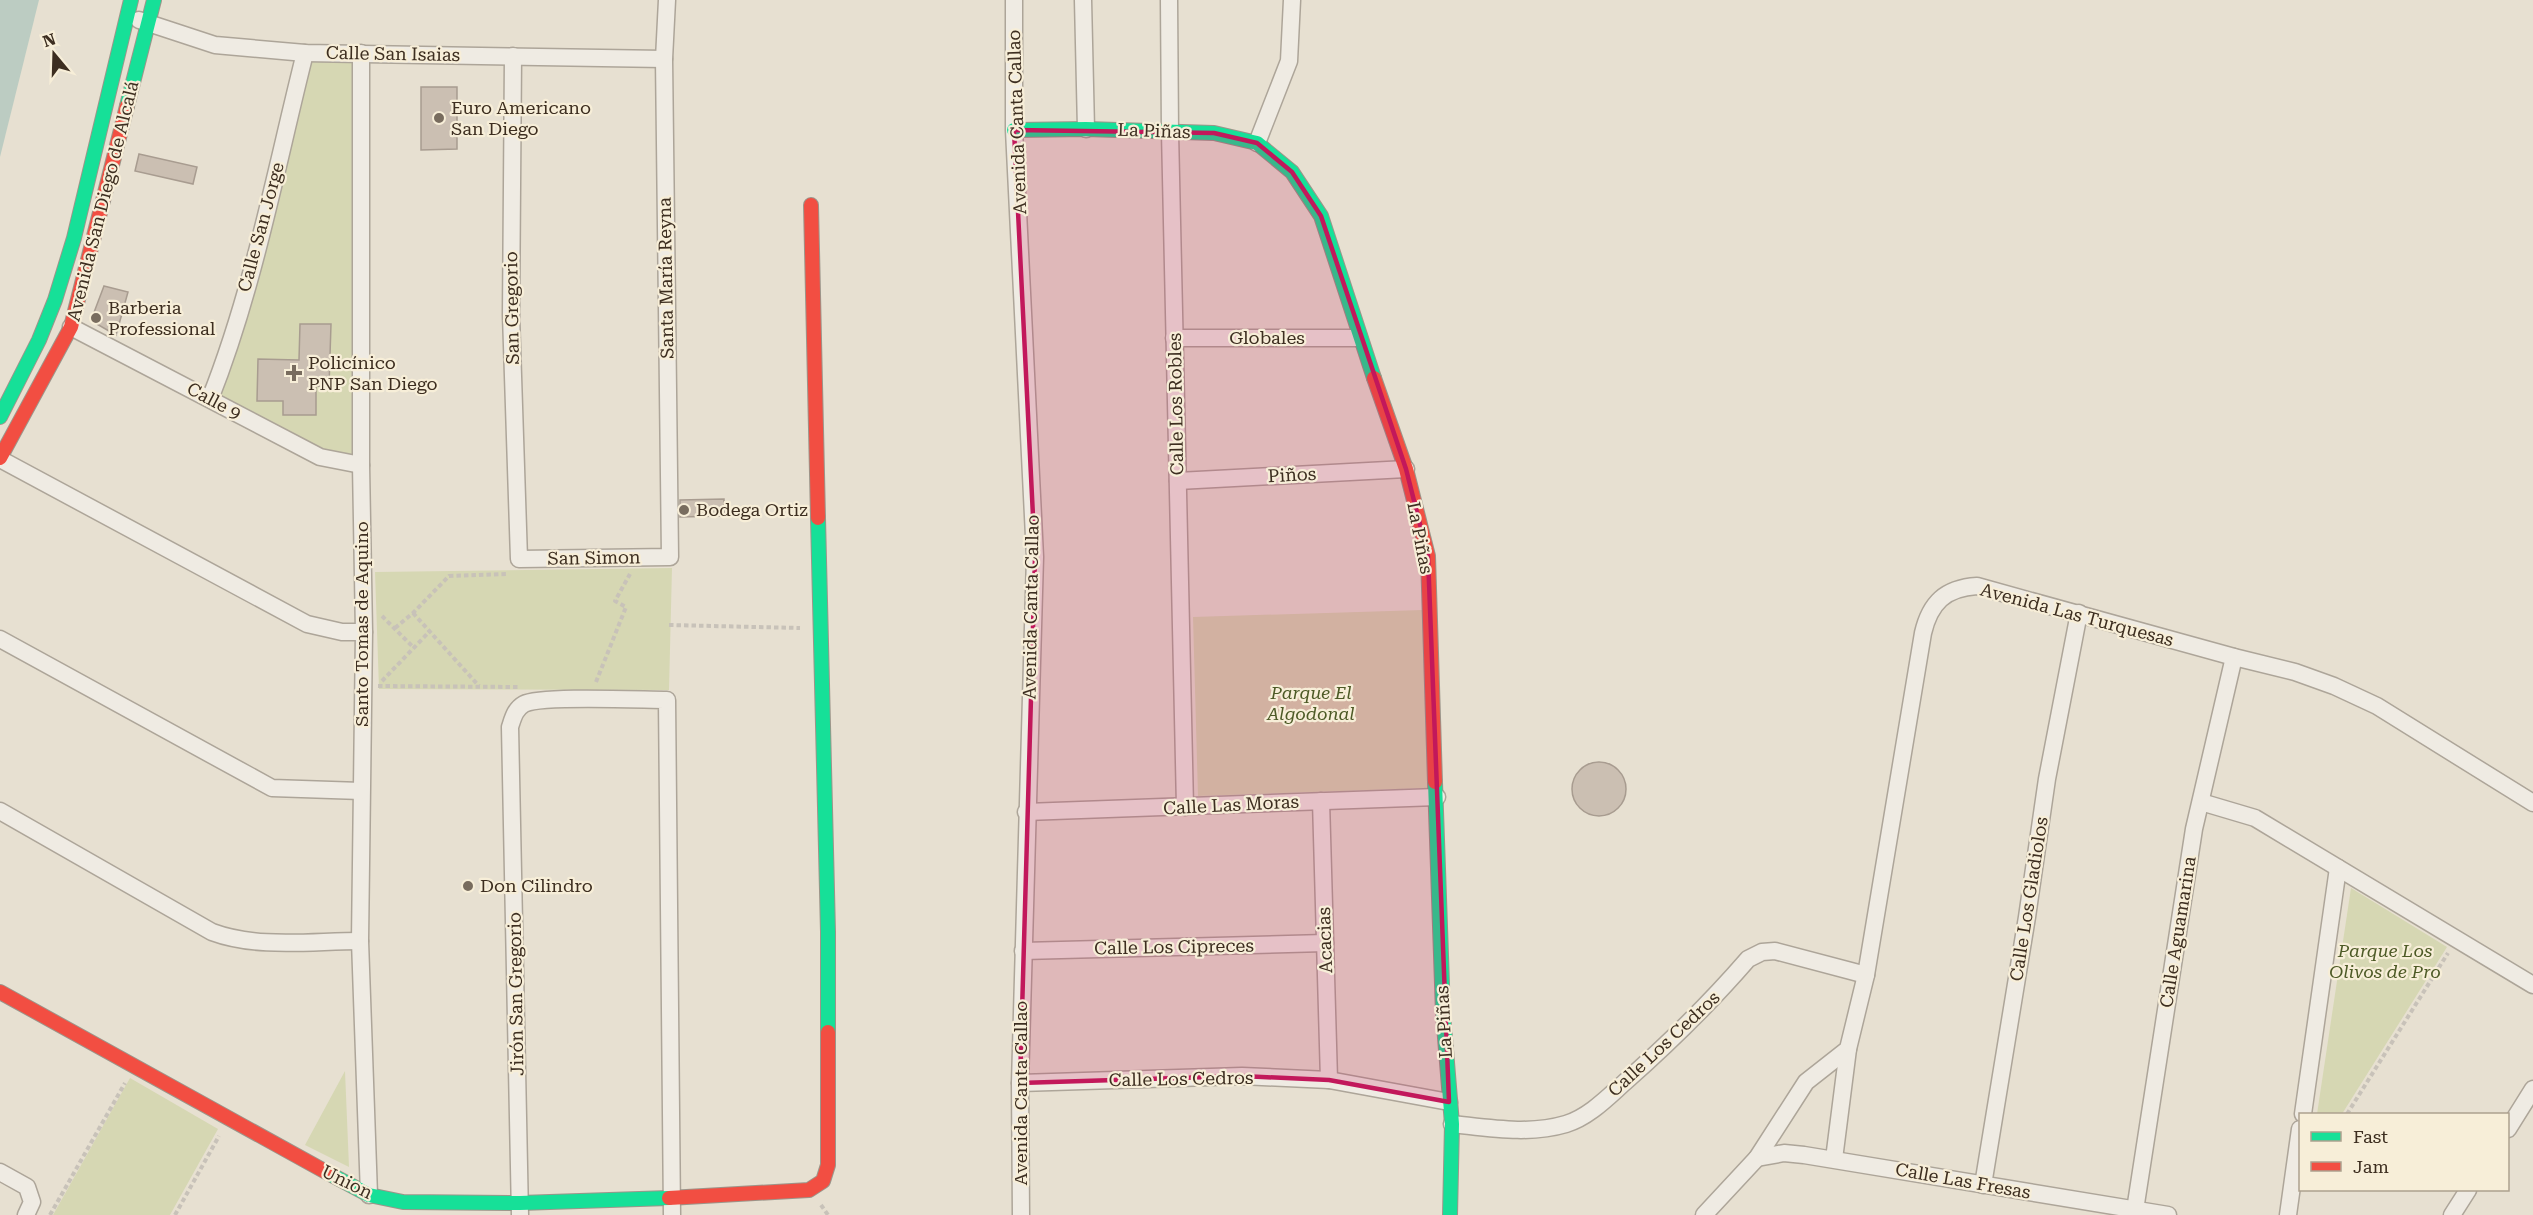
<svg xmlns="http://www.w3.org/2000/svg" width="2533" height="1215" viewBox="0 0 2533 1215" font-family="'Roboto Serif',serif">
  <rect width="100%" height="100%" fill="#e7e0d1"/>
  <!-- green -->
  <g fill="#d6d7b3">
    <polygon points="309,59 355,60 354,457 321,448 218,397"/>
    <polygon points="672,568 669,690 379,689 375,572"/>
    <polygon points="1423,610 1428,788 1198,796 1193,617"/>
    <polygon points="2351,888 2447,947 2342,1114 2317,1114"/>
    <polygon points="345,1071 349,1167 305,1145"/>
    <polygon points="130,1078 218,1129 170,1215 53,1215"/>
  </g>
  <!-- water -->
  <polygon fill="#bcccc2" points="0,0 39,0 0,157"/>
  <!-- building -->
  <g fill="#cbbfb2" stroke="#a89c90" stroke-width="1.5">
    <polygon points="421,87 457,87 457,149 421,150"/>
    <polygon points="139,154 197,167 193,184 135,171"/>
    <polygon points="104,286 128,292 116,335 95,323 93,315"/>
    <polygon points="300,324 331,324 329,387 316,386 316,415 283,415 283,401 257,401 258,359 299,360"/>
    <polygon points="724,499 724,516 680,517 680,500"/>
    <circle cx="1599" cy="789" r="27"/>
  </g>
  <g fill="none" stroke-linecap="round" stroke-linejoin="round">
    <!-- street casing -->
    <g stroke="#ada599" stroke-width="19">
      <g id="street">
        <polyline points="1014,0 1014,130 1035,557 1020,1083 1021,1215"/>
        <polyline points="1083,0 1086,129"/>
        <polyline points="1169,0 1170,132 1185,807"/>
        <polyline points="139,20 215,45 305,53 664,59"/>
        <polyline points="361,53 361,465 364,632 360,941 369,1195"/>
        <polyline points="513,56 511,315 519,559 670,557 664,59 667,0"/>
        <polyline points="1257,143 1289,61 1292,0"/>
        <polyline points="71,327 320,457 361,465"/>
        <polyline points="1174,338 1359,338"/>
        <path d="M210 399C254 288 276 168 305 53"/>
        <polyline points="0,459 307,624 342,632 364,632"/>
        <polyline points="1178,481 1406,469"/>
        <polyline points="0,639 272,788 361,791"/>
        <polyline points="1321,801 1329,1080"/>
        <polyline points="2201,802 2255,818 2533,985"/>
        <path d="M0 811 212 932C258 949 311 941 360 941"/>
        <polyline points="1026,812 1437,797"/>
        <polyline points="1023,951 1325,943"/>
        <polyline points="1020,1083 1242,1076 1329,1080 1449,1102"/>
        <polyline points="2303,1114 2338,868"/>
        <path d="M1452 1124C1490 1128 1529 1135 1566 1124 1589 1117 1608 1097 1625 1082 1669 1043 1710 1003 1748 959L1762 952 1775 951 1866 975"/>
        <polyline points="2508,1129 2533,1089"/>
        <polyline points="1757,1158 1784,1153 1804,1155 2168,1215"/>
        <polyline points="1834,1159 1848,1049"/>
        <polyline points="0,1172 27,1187 32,1202 26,1215"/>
        <polyline points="1983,1185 2027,917 2047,779 2079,613"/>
        <polyline points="2135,1210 2194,829 2234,657"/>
        <path d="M520 1215 510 727C513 718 515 709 524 704 540 695 643 700 667 700L672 1215"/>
        <path d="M1704 1215 1757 1158 1806 1082 1848 1049 1866 975 1923 633C1930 603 1945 588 1977 586L2234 657 2295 672 2334 686 2377 706 2533 803"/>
        <polyline points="2288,1215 2300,1129"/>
        <polyline points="2452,1215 2468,1190"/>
      </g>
    </g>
    <!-- fast casing -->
    <g stroke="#9c958a" stroke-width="16">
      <g id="fast">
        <polyline points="127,106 154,0"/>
        <polyline points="1014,130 1086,129 1214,133 1257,143 1292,172 1321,216 1374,378"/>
        <polyline points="0,417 39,340 55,300 74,238 131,0"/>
        <polyline points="818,518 828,932 828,1032"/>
        <polyline points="1435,782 1443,1013 1452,1124 1450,1215"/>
        <polyline points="328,1173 369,1195 403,1202 520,1203 669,1198"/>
      </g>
    </g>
    <!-- jam casing -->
    <g stroke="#9c958a" stroke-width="16">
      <g id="jam">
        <polyline points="811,205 818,518"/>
        <polyline points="1374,378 1406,469 1428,556 1435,782"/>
        <polyline points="0,458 71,327 127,106"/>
        <polyline points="0,992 328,1173"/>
        <polyline points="669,1198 809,1190 823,1181 828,1165 828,1032"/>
      </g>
    </g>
    <!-- path -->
    <g stroke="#c8c2b9" stroke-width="4" stroke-dasharray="4.5 3" stroke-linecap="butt">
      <polyline points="413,613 479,686"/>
      <polyline points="382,616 414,648"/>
      <polyline points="669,625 800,628"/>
      <polyline points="395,628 413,613 449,576 508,574"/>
      <polyline points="382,681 430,631"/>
      <polyline points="596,682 626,607 615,601 630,574"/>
      <polyline points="378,686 518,687"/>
      <polyline points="2347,1114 2448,953"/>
      <polyline points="821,1205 828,1215"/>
      <polyline points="50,1215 125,1083"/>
      <polyline points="175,1215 219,1136"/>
    </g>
    <!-- street -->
    <use href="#street" stroke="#efebe3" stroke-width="16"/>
    <!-- fast -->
    <use href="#fast" stroke="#16e098" stroke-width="14"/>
    <!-- jam -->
    <use href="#jam" stroke="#f24e42" stroke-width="14"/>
  </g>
  <!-- marked area -->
  <path fill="#c2185b" fill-opacity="0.2" stroke="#c2185b" stroke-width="4.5" stroke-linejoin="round" d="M1014 130 1214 133 1257 143 1292 172 1321 216 1406 469 1428 556 1449 1102 1329 1080 1242 1076 1020 1083 1035 557Z"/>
  <!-- markers -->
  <g fill="#786c5e" stroke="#f7eed8" stroke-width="2">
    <circle cx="439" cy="118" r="6"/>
    <circle cx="96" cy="318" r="6"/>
    <path d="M291 364h6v6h6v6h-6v6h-6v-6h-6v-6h6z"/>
    <circle cx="684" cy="510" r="6"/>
    <circle cx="468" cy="886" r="6"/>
  </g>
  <g text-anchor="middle" stroke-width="4.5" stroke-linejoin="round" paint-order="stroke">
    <!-- street labels -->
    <g font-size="18" fill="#3d2e20" stroke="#f7eed8">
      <text transform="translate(393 54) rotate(1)" y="6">Calle San Isaias</text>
      <text transform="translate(1017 122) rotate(-92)" y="6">Avenida Canta Callao</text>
      <text transform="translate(1154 131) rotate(2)" y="6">La Piñas</text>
      <text transform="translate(103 201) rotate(-76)" y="6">Avenida San Diego de Alcalá</text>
      <text transform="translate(261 227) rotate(-75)" y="6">Calle San Jorge</text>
      <text transform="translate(666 278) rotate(-91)" y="6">Santa María Reyna</text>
      <text transform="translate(512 308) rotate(-91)" y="6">San Gregorio</text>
      <text x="1267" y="344">Globales</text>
      <text transform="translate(214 401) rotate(28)" y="6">Calle 9</text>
      <text transform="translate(1176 404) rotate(-91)" y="6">Calle Los Robles</text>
      <text transform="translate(1292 475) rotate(-3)" y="6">Piños</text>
      <text transform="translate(1420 538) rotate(79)" y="6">La Piñas</text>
      <text transform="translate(594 558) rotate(-1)" y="6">San Simon</text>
      <text transform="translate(1031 607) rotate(-89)" y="6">Avenida Canta Callao</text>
      <text transform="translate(2077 615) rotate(15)" y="6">Avenida Las Turquesas</text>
      <text transform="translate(362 624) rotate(-90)" y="6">Santo Tomas de Aquino</text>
      <text transform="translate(1231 805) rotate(-3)" y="6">Calle Las Moras</text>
      <text transform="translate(2029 899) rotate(-81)" y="6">Calle Los Gladiolos</text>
      <text transform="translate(2178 932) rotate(-81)" y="6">Calle Aguamarina</text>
      <text transform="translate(1325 940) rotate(-92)" y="6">Acacias</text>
      <text transform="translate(1174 947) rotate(-1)" y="6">Calle Los Cipreces</text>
      <text transform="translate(516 994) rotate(-91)" y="6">Jirón San Gregorio</text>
      <text transform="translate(1444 1022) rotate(-93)" y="6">La Piñas</text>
      <text transform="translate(1664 1044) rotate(-43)" y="6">Calle Los Cedros</text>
      <text transform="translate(1181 1079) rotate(-1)" y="6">Calle Los Cedros</text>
      <text transform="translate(1021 1093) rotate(-90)" y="6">Avenida Canta Callao</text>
      <text transform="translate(1963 1181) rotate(10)" y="6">Calle Las Fresas</text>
      <text transform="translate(347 1182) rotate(26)" y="6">Union</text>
    </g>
    <!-- poi labels -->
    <g font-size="18" fill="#3d2e20" stroke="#f7eed8" text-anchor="start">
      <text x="451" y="114">Euro Americano<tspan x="451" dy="21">San Diego</tspan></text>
      <text x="108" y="314">Barberia<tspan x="108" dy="21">Professional</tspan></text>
      <text x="308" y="369">Policínico<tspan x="308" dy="21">PNP San Diego</tspan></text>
      <text x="696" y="516">Bodega Ortiz</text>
      <text x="480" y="892">Don Cilindro</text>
    </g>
    <!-- park labels -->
    <g font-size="18" font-style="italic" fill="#4d5a26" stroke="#f7eed8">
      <text x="1311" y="699">Parque El<tspan x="1311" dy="21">Algodonal</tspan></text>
      <text x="2385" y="957">Parque Los<tspan x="2385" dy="21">Olivos de Pro</tspan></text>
    </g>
  </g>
  <!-- legend -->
  <rect x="2299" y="1113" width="210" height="78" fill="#f7eed8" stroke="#ada18e" stroke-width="1.5"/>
  <rect x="2311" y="1132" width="30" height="9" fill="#16e098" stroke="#ada18e" stroke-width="1.5"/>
  <text x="2353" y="1143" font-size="18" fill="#3d2e20">Fast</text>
  <rect x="2311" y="1162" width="30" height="9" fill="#f24e42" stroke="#ada18e" stroke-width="1.5"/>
  <text x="2353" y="1173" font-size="18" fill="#3d2e20">Jam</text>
  <!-- north arrow -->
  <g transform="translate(54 54) rotate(341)" stroke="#f7eed8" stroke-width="4.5" paint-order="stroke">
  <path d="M0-4.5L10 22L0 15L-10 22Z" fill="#3d2e20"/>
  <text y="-9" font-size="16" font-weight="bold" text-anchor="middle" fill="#3d2e20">N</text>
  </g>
</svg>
